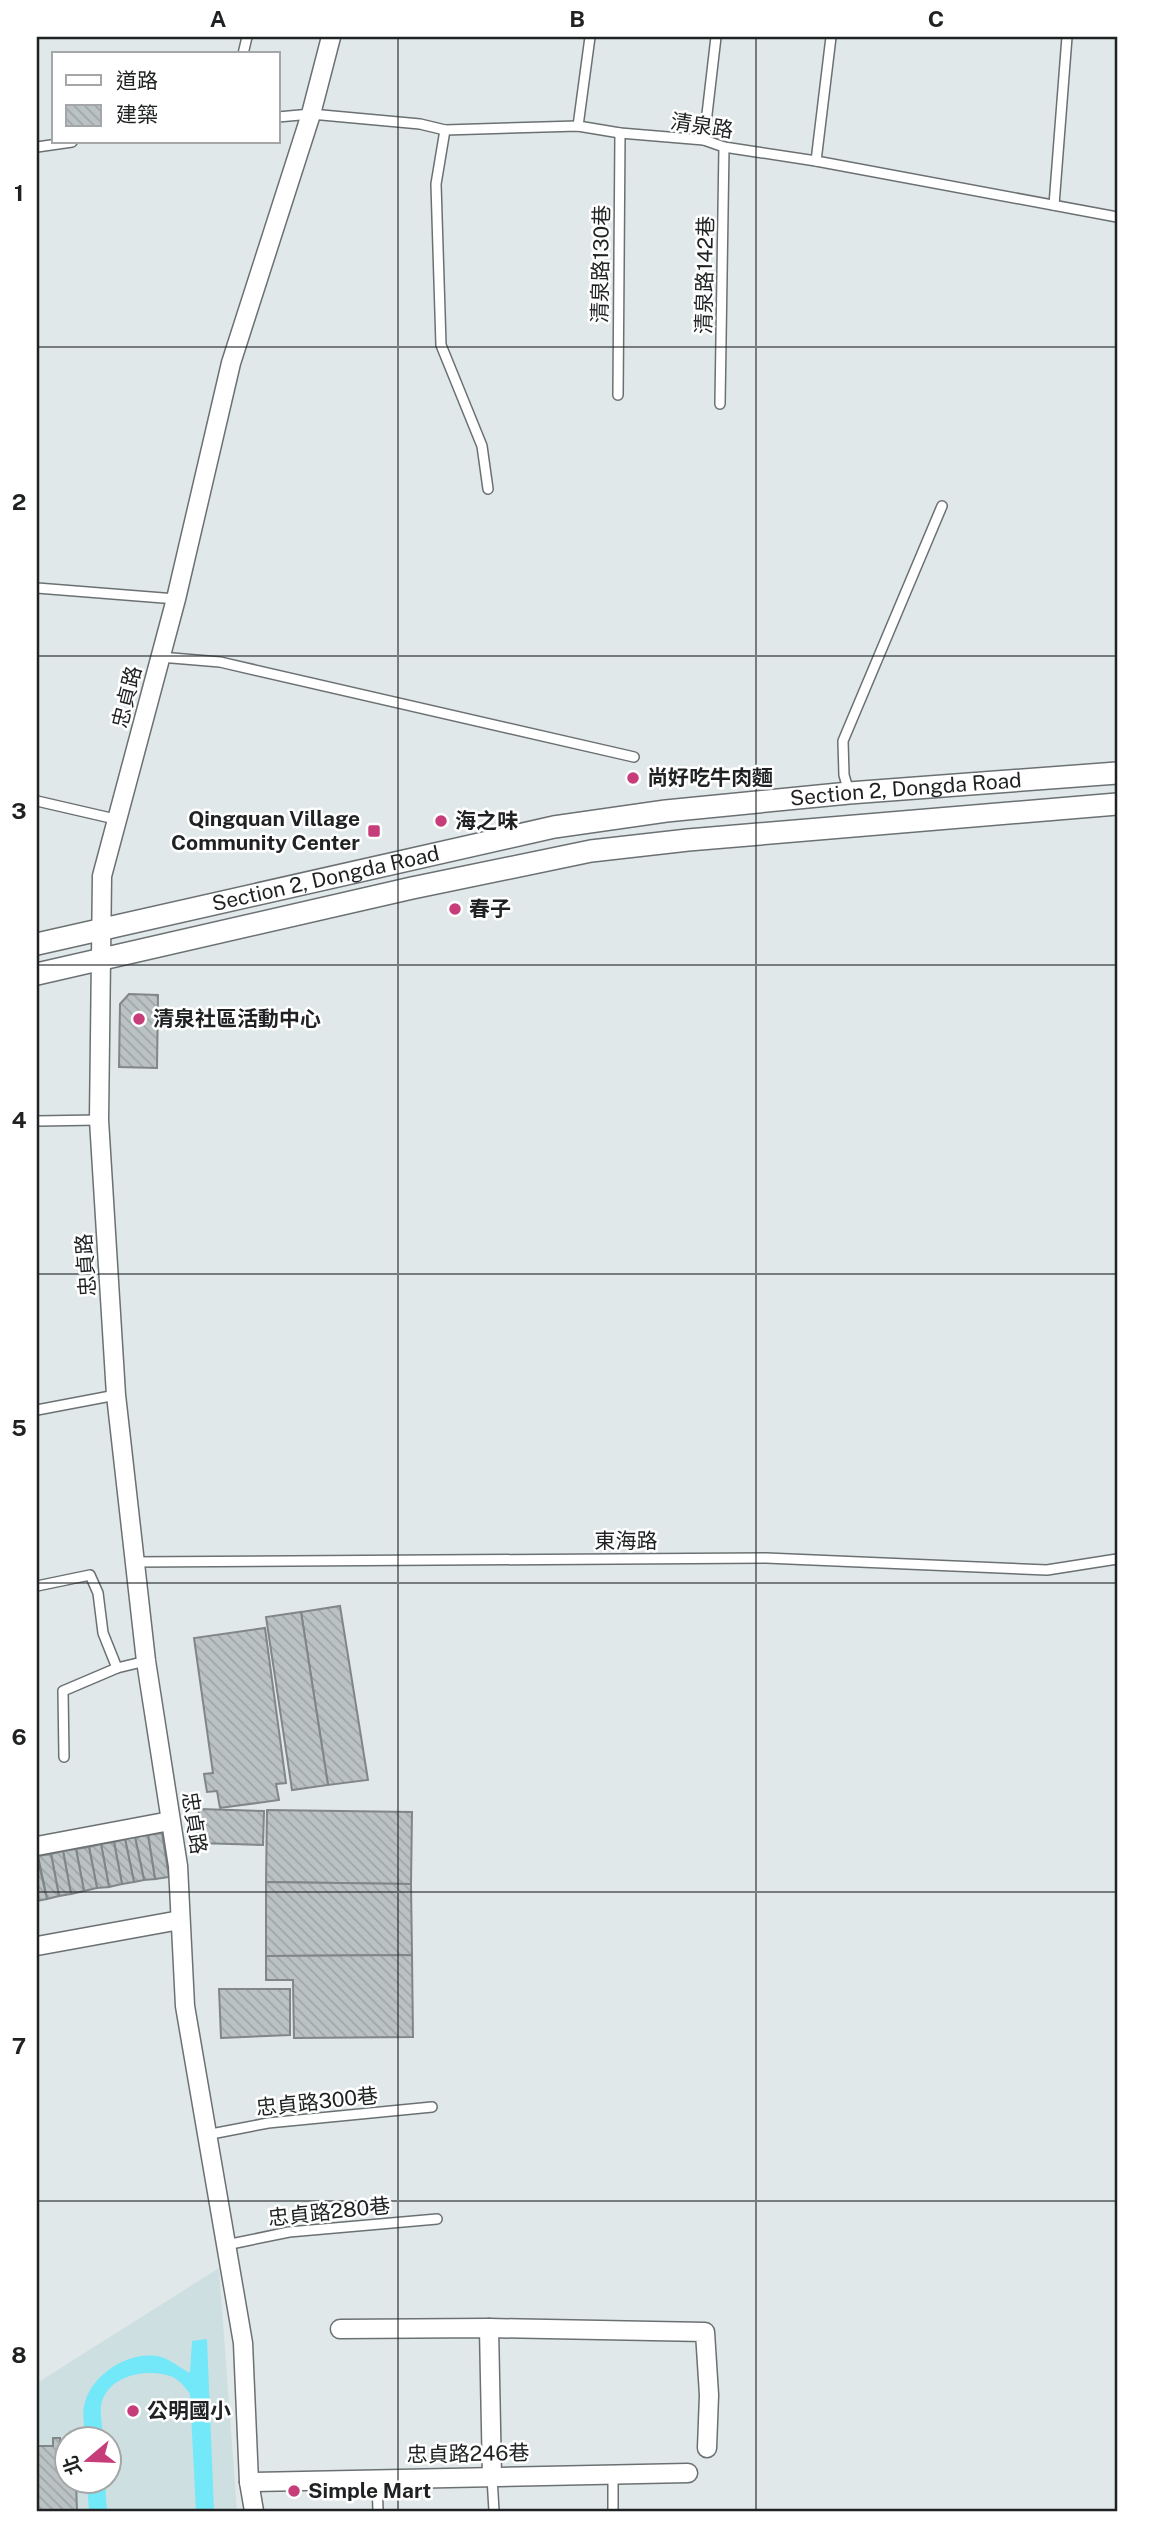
<svg xmlns="http://www.w3.org/2000/svg" width="1154" height="2548" viewBox="0 0 1154 2548" font-family="'Public Sans','Noto Sans TC',sans-serif">
  <defs>
    <pattern id="building-back-hatch" width="6" height="6" patternUnits="userSpaceOnUse" patternTransform="scale(1.75)"><rect width="6" height="6" fill="#bac2c3"/><path d="M-1 5l2 2M0 0l6 6M5-1l2 2" fill="none" stroke="#9fa6a7"/></pattern>
  </defs>
  <rect width="100%" height="100%" fill="#e1e8ea"/>
  <!-- built -->
  <path fill="#cedfe2" fill-rule="evenodd" d="M219 2268 237 2511H37V2383ZM66 2440H108V2482H66Z"/>
  <!-- garden -->
  <g fill="#73e8f8">
    <path d="M207 2339 214 2511H196L190 2394C184 2386 179 2379 170 2376 145 2368 106 2376 101 2406 100 2416 103 2429 103 2439H85C85 2429 82 2416 84 2406 90 2375 130 2349 161 2357 171 2360 180 2368 190 2373L192 2341Z"/>
    <polygon points="87,2482 105,2482 107,2511 89,2511"/>
  </g>
  <!-- building -->
  <g fill="url(#building-back-hatch)" stroke="#818788" stroke-width="2">
    <polygon points="129,994 158,995 157,1068 119,1067 120,1004"/>
    <polygon points="340,1606 368,1780 328,1785 301,1612"/>
    <polygon points="301,1612 328,1785 292,1790 266,1617"/>
    <polygon points="265,1628 286,1783 276,1784 279,1800 220,1808 217,1791 207,1792 204,1774 213,1773 194,1638"/>
    <polygon points="199,1809 264,1811 263,1845 198,1843"/>
    <polygon points="267,1810 412,1812 411,1884 266,1882"/>
    <polygon points="162,1833 169,1877 155,1879 148,1835"/>
    <polygon points="148,1835 155,1879 144,1880 135,1837"/>
    <polygon points="135,1837 144,1880 134,1882 125,1839"/>
    <polygon points="125,1839 134,1882 122,1884 114,1842"/>
    <polygon points="114,1842 122,1884 109,1887 101,1844"/>
    <polygon points="101,1844 109,1887 97,1888 89,1847"/>
    <polygon points="89,1847 97,1888 84,1891 76,1849"/>
    <polygon points="76,1849 84,1891 71,1894 63,1851"/>
    <polygon points="63,1851 71,1894 59,1896 51,1854"/>
    <polygon points="51,1854 59,1896 47,1899 38,1856"/>
    <polygon points="37,1856 47,1899 37,1901"/>
    <polygon points="266,1882 411,1884 412,1955 266,1956"/>
    <polygon points="412,1955 413,2037 294,2038 293,1980 266,1980 266,1956"/>
    <polygon points="219,1989 290,1989 290,2035 221,2038"/>
    <polygon points="53,2438 60,2438 60,2445 66,2445 66,2482 76,2482 77,2511 37,2511 37,2446 53,2446"/>
  </g>
  <g fill="none" stroke-linecap="round" stroke-linejoin="round">
    <!-- service casing -->
    <g stroke="#6b7172" stroke-width="12">
      <g id="service">
        <polyline points="243,54 247,37"/>
        <polyline points="278,117 311,114 420,124 445,130 578,126 620,133 704,140 724,147 816,161 1117,217"/>
        <polyline points="578,126 590,37"/>
        <polyline points="445,130 436,184 441,345 482,446 488,489"/>
        <polyline points="704,140 716,37"/>
        <polyline points="37,147 72,142"/>
        <polyline points="816,161 831,37"/>
        <polyline points="1054,205 1067,37"/>
        <polyline points="618,395 620,133"/>
        <polyline points="720,404 724,147"/>
        <polyline points="37,588 176,599"/>
        <polyline points="160,657 220,662 634,757"/>
        <polyline points="849,792 844,775 843,741 942,506"/>
        <polyline points="37,801 115,819"/>
        <polyline points="37,1121 99,1120"/>
        <polyline points="37,1410 116,1395"/>
        <polyline points="134,1562 766,1558 1047,1570 1117,1559"/>
        <polyline points="37,1586 90,1575 98,1593 103,1633 117,1668"/>
        <polyline points="64,1757 63,1691 117,1668 146,1661"/>
        <polyline points="206,2135 268,2123 432,2107"/>
        <polyline points="226,2245 289,2232 437,2219"/>
        <polyline points="613,2474 613,2511"/>
        <polyline points="492,2477 494,2511"/>
        <polyline points="377,2479 378,2511"/>
      </g>
    </g>
    <!-- minor casing -->
    <g stroke="#6b7172" stroke-width="21">
      <g id="minor">
        <polyline points="37,1846 170,1821"/>
        <polyline points="37,1946 180,1920"/>
        <polyline points="489,2328 492,2477"/>
        <polyline points="340,2329 489,2328 705,2332 709,2395 707,2448"/>
        <polyline points="249,2482 688,2473"/>
        <polyline points="254,2511 249,2482 243,2343 185,2006 178,1866 146,1661 116,1395 99,1120 102,876 176,599 231,363 311,114 331,37"/>
      </g>
    </g>
    <!-- tertiary casing -->
    <g stroke="#6b7172" stroke-width="24">
      <g id="tertiary">
        <path id="s1" d="M37 944 554 827 666 811 849 793 1117 773"/>
        <polyline points="37,974 412,888 591,851 688,840 1117,804"/>
      </g>
    </g>
    <!-- service -->
    <use href="#service" stroke="#fff" stroke-width="9"/>
    <!-- minor -->
    <use href="#minor" stroke="#fff" stroke-width="18"/>
    <!-- tertiary -->
    <use href="#tertiary" stroke="#fff" stroke-width="21"/>
  </g>
  <!-- grid -->
  <path fill="none" stroke="#1f2122" stroke-width="2" stroke-opacity="0.55" d="M398 37V2511M756 37V2511M37 347H1117M37 656H1117M37 965H1117M37 1274H1117M37 1583H1117M37 1892H1117M37 2201H1117"/>
  <!-- markers -->
  <g fill="#c63d79" stroke="#fff" stroke-width="2.5">
    <circle cx="633" cy="778" r="7"/>
    <circle cx="441" cy="821" r="7"/>
    <rect x="367" y="824" width="14" height="14" rx="3.5"/>
    <circle cx="455" cy="909" r="7"/>
    <circle cx="139" cy="1019" r="7"/>
    <circle cx="133" cy="2411" r="7"/>
    <circle cx="294" cy="2491" r="7"/>
  </g>
  <g text-anchor="middle" stroke-width="5" stroke-linejoin="round" paint-order="stroke">
    <!-- street labels -->
    <g font-size="21" fill="#1f2122" stroke="#fff">
      <text transform="translate(702 126) rotate(9)" y="7">清泉路</text>
      <text transform="translate(601 264) rotate(-89)" y="7">清泉路130巷</text>
      <text transform="translate(705 275) rotate(-89)" y="7">清泉路142巷</text>
      <text transform="translate(127 697) rotate(-76)" y="7">忠貞路</text>
      <text dy="7" stroke="none"><textPath href="#s1" startOffset="884">Section 2, Dongda Road</textPath></text>
      <text dy="7" stroke="none"><textPath href="#s1" startOffset="296">Section 2, Dongda Road</textPath></text>
      <text transform="translate(86 1265) rotate(-94)" y="7">忠貞路</text>
      <text x="626" y="1548">東海路</text>
      <text transform="translate(194 1823) rotate(81)" y="7">忠貞路</text>
      <text transform="translate(317 2102) rotate(-6)" y="7">忠貞路300巷</text>
      <text transform="translate(329 2212) rotate(-6)" y="7">忠貞路280巷</text>
      <text transform="translate(468 2454) rotate(-1)" y="7">忠貞路246巷</text>
    </g>
    <!-- poi labels -->
    <g font-size="21" font-weight="bold" fill="#1f2122" stroke="#fff" text-anchor="start">
      <text x="647" y="785">尚好吃牛肉麵</text>
      <text x="360" y="826" text-anchor="end">Qingquan Village<tspan x="360" dy="24">Community Center</tspan></text>
      <text x="455" y="828">海之味</text>
      <text x="469" y="916">春子</text>
      <text x="153" y="1026">清泉社區活動中心</text>
      <text x="147" y="2418">公明國小</text>
      <text x="308" y="2498">Simple Mart</text>
    </g>
  </g>
  <!-- border -->
  <rect width="1154" height="2548" fill="none" stroke="#ffffff" stroke-width="77"/>
  <!-- legend -->
  <rect x="52" y="52" width="228" height="91" fill="#ffffff" stroke="#a5a6a7" stroke-width="2"/>
  <rect x="66" y="75" width="35" height="10" fill="#ffffff" stroke="#a5a6a7" stroke-width="2"/>
  <text x="116" y="88" font-size="21" fill="#1f2122">道路</text>
  <rect x="66" y="105" width="35" height="21" fill="url(#building-back-hatch)" stroke="#a5a6a7" stroke-width="2"/>
  <text x="116" y="122" font-size="21" fill="#1f2122">建築</text>
  <!-- north arrow -->
  <g transform="translate(88 2460) rotate(251)"><circle r="33" fill="#ffffff" stroke="#a5a6a7" stroke-width="2"/>
  <path d="M0-5L12 26L0 18L-12 26Z" fill="#c63d79"/>
  <text y="-10" font-size="19" font-weight="bold" text-anchor="middle" fill="#1f2122">北</text>
  </g>
  <rect x="38" y="38" width="1078" height="2472" fill="none" stroke="#1f2122" stroke-width="2.5"/>
  <g font-size="23" text-anchor="middle" font-weight="bold" fill="#1f2122">
    <text x="218" y="27">A</text>
    <text x="577" y="27">B</text>
    <text x="936" y="27">C</text>
    <text x="19" y="201">1</text>
    <text x="19" y="510">2</text>
    <text x="19" y="819">3</text>
    <text x="19" y="1128">4</text>
    <text x="19" y="1436">5</text>
    <text x="19" y="1745">6</text>
    <text x="19" y="2054">7</text>
    <text x="19" y="2363">8</text>
  </g>
</svg>
